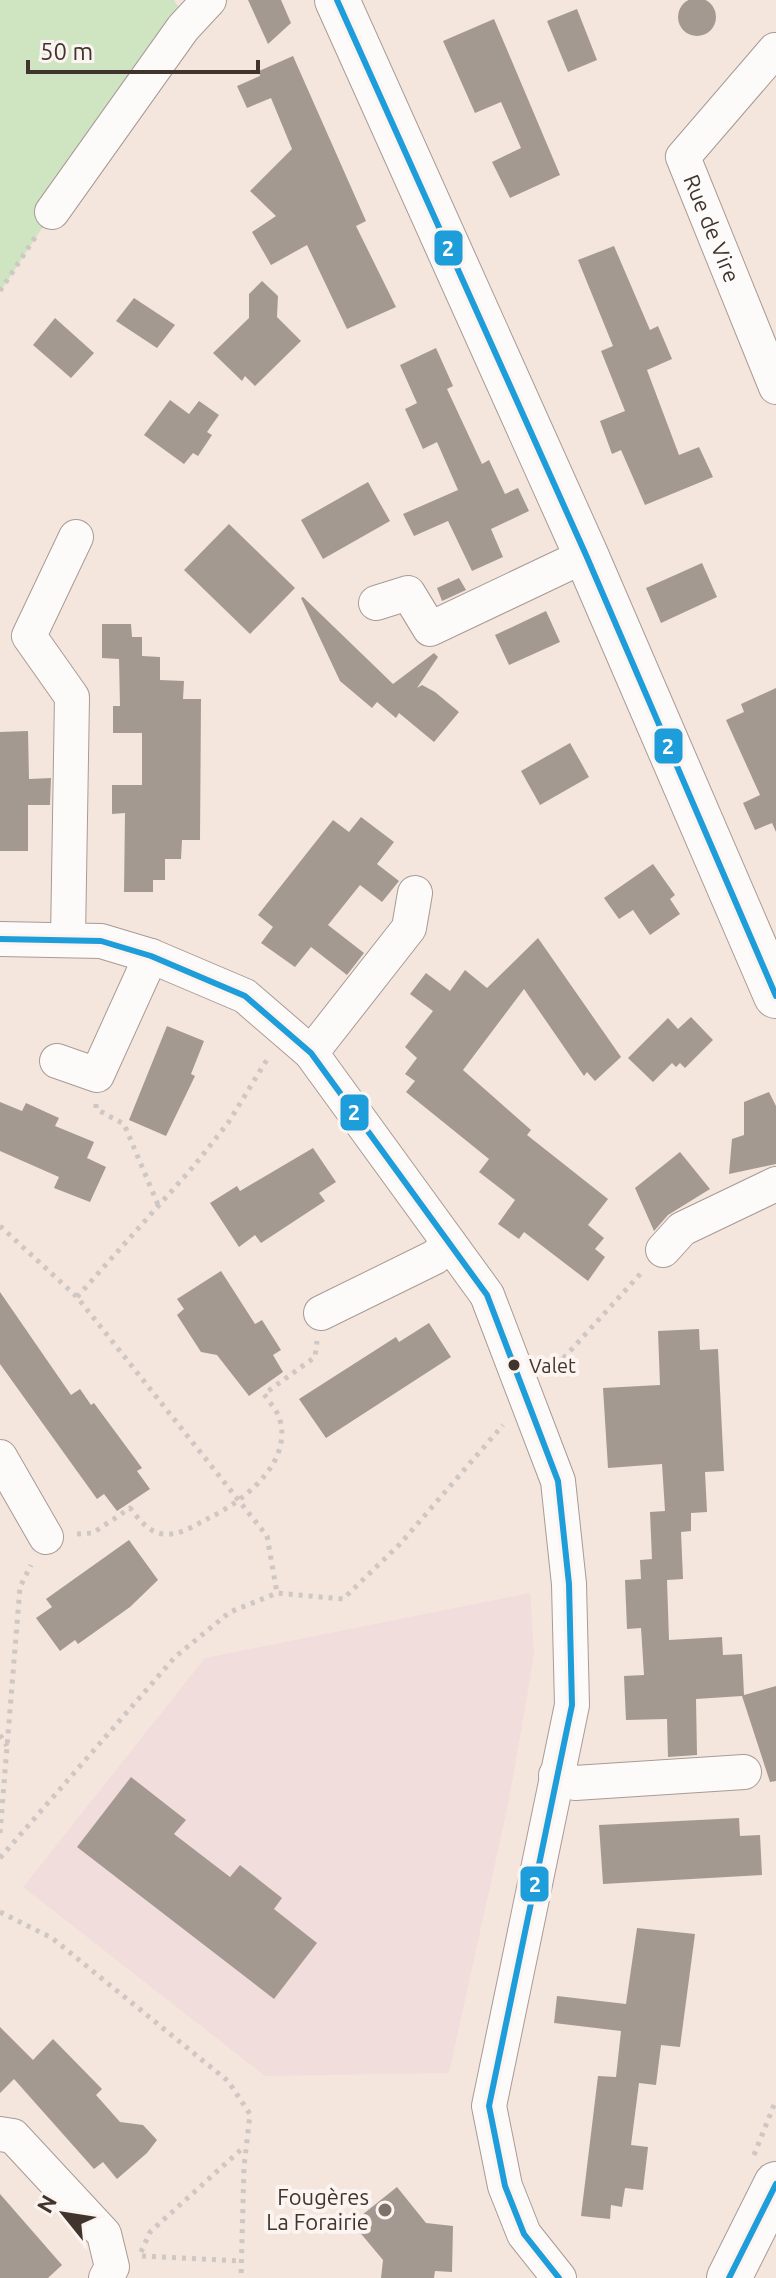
<svg xmlns="http://www.w3.org/2000/svg" width="776" height="2278" viewBox="0 0 776 2278" font-family="Ubuntu,sans-serif">
  <rect width="100%" height="100%" fill="#f4e5dd"/>
  <!-- education -->
  <polygon fill="#f2dddd" points="530,1593 534,1653 526,1702 509,1800 449,2073 265,2076 23,1887 205,1658"/>
  <!-- green -->
  <polygon fill="#cfe5c2" points="0,0 174,0 183,14 0,292"/>
  <!-- building -->
  <g fill="#a49991">
    <circle cx="697" cy="17" r="19"/>
    <polygon points="248,0 281,0 291,23 268,44"/>
    <polygon points="577,9 597,60 568,72 547,21"/>
    <polygon points="494,19 560,175 510,198 492,162 521,148 501,102 475,113 443,41"/>
    <polygon points="293,56 366,221 356,226 396,307 347,329 307,245 271,265 252,232 276,216 250,191 292,149 271,98 247,108 237,86 260,76 259,71"/>
    <polygon points="614,246 650,330 658,326 672,359 647,370 679,455 699,447 713,477 645,505 621,450 612,454 600,421 625,411 601,351 613,346 578,260"/>
    <polygon points="262,281 278,296 277,317 301,341 255,386 245,376 242,381 213,353 249,318 249,294"/>
    <polygon points="134,298 175,325 157,348 116,321"/>
    <polygon points="55,318 94,353 71,378 33,345"/>
    <polygon points="436,348 453,386 447,389 482,464 489,460 505,494 518,488 529,511 491,529 503,557 472,571 448,521 414,536 403,514 458,490 437,442 423,449 405,409 417,403 400,365"/>
    <polygon points="170,400 189,414 199,401 219,415 207,432 212,435 198,456 193,453 184,464 144,435"/>
    <polygon points="368,482 390,521 323,559 301,520"/>
    <polygon points="229,524 295,588 250,634 184,570"/>
    <polygon points="702,563 717,597 661,623 646,588"/>
    <polygon points="459,578 466,590 442,601 437,588"/>
    <polygon points="303,597 393,684 434,653 438,657 417,688 422,685 435,692 459,712 434,742 399,713 396,718 377,702 372,708 340,681 301,598"/>
    <polygon points="546,611 560,642 509,665 495,635"/>
    <polygon points="102,624 131,624 132,637 142,637 142,656 160,657 160,680 184,681 183,699 201,699 200,840 182,840 181,859 165,859 165,880 153,880 153,892 124,892 125,813 112,814 112,785 142,785 142,733 113,733 113,706 120,706 119,659 102,658"/>
    <polygon points="776,688 776,832 772,823 755,830 743,803 760,795 726,720 744,712 741,704"/>
    <polygon points="28,731 29,779 51,778 50,805 28,805 28,851 0,851 0,732"/>
    <polygon points="570,743 589,777 540,805 521,771"/>
    <polygon points="361,817 394,842 377,864 399,881 382,902 360,885 328,925 364,953 347,975 311,947 295,967 261,943 273,927 258,915 333,820 349,832"/>
    <polygon points="653,864 675,895 670,899 680,914 650,935 633,910 619,919 604,898"/>
    <polygon points="538,938 621,1057 595,1081 587,1072 584,1076 524,989 463,1070 531,1130 527,1135 608,1199 588,1225 604,1238 595,1249 605,1257 588,1281 524,1232 519,1239 498,1224 515,1200 479,1172 489,1159 406,1092 415,1081 405,1074 417,1058 405,1047 433,1011 410,994 426,973 450,991 465,970 487,988"/>
    <polygon points="691,1017 713,1040 685,1068 680,1063 676,1067 672,1063 653,1082 628,1058 668,1018 678,1029"/>
    <polygon points="167,1026 204,1041 191,1074 195,1076 166,1136 129,1120"/>
    <polygon points="769,1092 776,1106 776,1164 729,1174 732,1139 744,1135 744,1102"/>
    <polygon points="0,1102 22,1111 26,1103 59,1118 55,1126 94,1142 87,1158 106,1167 90,1202 54,1188 59,1177 0,1151"/>
    <polygon points="313,1148 336,1182 319,1193 325,1201 261,1243 255,1235 239,1247 210,1203 237,1186 240,1191"/>
    <polygon points="680,1152 710,1189 668,1215 654,1231 635,1188"/>
    <polygon points="221,1271 255,1324 262,1320 281,1350 273,1355 283,1372 249,1396 217,1355 201,1352 177,1315 184,1309 177,1299"/>
    <polygon points="0,1292 71,1395 80,1389 91,1405 94,1403 142,1468 137,1471 150,1489 117,1511 104,1494 97,1499 0,1364"/>
    <polygon points="429,1323 451,1357 326,1438 299,1399 396,1337 399,1342"/>
    <polygon points="699,1329 700,1350 718,1349 724,1471 705,1472 707,1512 691,1513 691,1531 681,1532 683,1579 667,1580 669,1640 722,1637 723,1655 742,1654 744,1695 776,1686 776,1781 770,1782 742,1696 696,1699 697,1755 668,1757 667,1719 626,1720 624,1676 644,1675 641,1628 627,1629 625,1580 641,1579 640,1560 652,1559 650,1512 665,1511 662,1464 608,1468 603,1388 660,1385 658,1331"/>
    <polygon points="129,1540 158,1580 130,1607 78,1644 75,1640 60,1651 36,1618 52,1607 46,1599"/>
    <polygon points="131,1777 186,1820 174,1834 230,1877 240,1865 282,1898 274,1909 317,1943 274,1999 77,1847"/>
    <polygon points="739,1818 740,1836 760,1835 762,1875 603,1884 599,1825"/>
    <polygon points="637,1928 695,1934 680,2047 661,2045 656,2085 639,2083 631,2145 648,2147 643,2190 625,2188 622,2207 611,2205 610,2219 581,2216 598,2076 616,2077 621,2031 554,2023 557,1996 626,2004"/>
    <polygon points="0,2027 33,2060 53,2039 102,2089 96,2095 120,2122 143,2125 157,2140 147,2153 117,2179 103,2162 94,2169 14,2079 0,2093"/>
    <polygon points="397,2187 426,2223 453,2226 452,2272 435,2271 434,2278 381,2278 383,2260 352,2223"/>
    <polygon points="0,2194 62,2265 48,2278 0,2278"/>
  </g>
  <g fill="none" stroke-linecap="round" stroke-linejoin="round">
    <!-- minor casing -->
    <g stroke="#a89b95" stroke-width="36">
      <g id="minor">
        <path id="s1" d="M775 50 683 157 776 387"/>
        <polyline points="52,212 183,28 209,0"/>
        <polyline points="376,603 408,593 430,629 586,555"/>
        <polyline points="0,939 101,941 151,956 245,996 311,1053 487,1295 558,1481 569,1584 572,1705 489,2106 505,2186 524,2234 559,2278"/>
        <polyline points="68,939 72,697 29,636 76,537"/>
        <polyline points="311,1053 409,928 415,893"/>
        <polyline points="57,1061 97,1075 151,956"/>
        <polyline points="663,1250 682,1229 776,1184"/>
        <polyline points="321,1313 435,1257 449,1243"/>
        <polyline points="0,1457 46,1537"/>
        <polyline points="556,1775 575,1783 744,1772"/>
        <polyline points="0,2134 13,2136 104,2234 112,2267 106,2278"/>
      </g>
    </g>
    <!-- primary casing -->
    <g stroke="#a89b95" stroke-width="46">
      <g id="primary">
        <polyline points="337,0 586,555 776,996"/>
        <polyline points="729,2278 776,2184"/>
      </g>
    </g>
    <!-- path -->
    <g stroke="#cec7c4" stroke-width="5" stroke-dasharray="4 6" stroke-linecap="butt">
      <polyline points="0,291 36,236"/>
      <polyline points="96,1104 96,1109 124,1124 159,1207"/>
      <polyline points="0,1226 77,1297 267,1536 277,1593"/>
      <polyline points="77,1297 193,1167 228,1123 268,1058"/>
      <polyline points="550,1373 643,1271"/>
      <path d="M77 1534 93 1533 130 1508C139 1519 148 1532 163 1534 180 1536 195 1525 209 1518 242 1502 292 1464 280 1420 278 1411 269 1402 264 1394L315 1357 317 1341"/>
      <polyline points="0,1735 7,1746"/>
      <polyline points="0,1833 20,1587 31,1565"/>
      <polyline points="0,1858 175,1657 230,1612 277,1593 343,1599 400,1544 503,1425"/>
      <polyline points="0,1912 52,1938 228,2081 250,2114 244,2167 241,2278"/>
      <polyline points="754,2155 776,2100"/>
      <polyline points="141,2252 150,2232 245,2146"/>
      <polyline points="142,2256 242,2261"/>
    </g>
    <!-- minor -->
    <use href="#minor" stroke="#fdfbfa" stroke-width="34"/>
    <!-- primary -->
    <use href="#primary" stroke="#fdfbfa" stroke-width="44"/>
    <!-- bus-1 casing -->
    <g stroke="#fbf4f0" stroke-width="12">
      <g id="bus-1">
        <polyline points="337,0 586,555 776,996"/>
        <polyline points="0,939 101,941 151,956 245,996 311,1053 487,1295 558,1481 569,1584 572,1705 489,2106 505,2186 524,2234 559,2278"/>
        <polyline points="729,2278 776,2184"/>
      </g>
    </g>
    <!-- bus-1 -->
    <use href="#bus-1" stroke="#1d9dd9" stroke-width="6"/>
  </g>
  <!-- markers -->
  <circle fill="#41342d" stroke="#fbf4f0" stroke-width="3" cx="514" cy="1365" r="7"/>
  <circle fill="#80726b" stroke="#fbf4f0" stroke-width="3" cx="385" cy="2210" r="8"/>
  <g text-anchor="middle" stroke-width="8" stroke-linejoin="round" paint-order="stroke">
    <!-- bus labels -->
    <g font-size="20" fill="#41342d" stroke="#fbf4f0" text-anchor="start">
      <text x="529" y="1373">Valet</text>
    </g>
    <!-- street labels -->
    <g font-size="22" fill="#41342d" stroke="#fbf4f0">
      <text dy="8" stroke="none"><textPath href="#s1" startOffset="218">Rue de Vire</textPath></text>
    </g>
    <!-- poi labels -->
    <g font-size="22" fill="#41342d" stroke="#fbf4f0" text-anchor="end">
      <text x="369" y="2205">Fougères<tspan x="369" dy="25">La Forairie</tspan></text>
    </g>
  </g>
  <g stroke="#fbf4f0" stroke-width="3">
    <rect x="433" y="229" width="31" height="38" rx="8" fill="#1d9dd9"/>
    <rect x="653" y="727" width="31" height="38" rx="8" fill="#1d9dd9"/>
    <rect x="339" y="1093" width="31" height="39" rx="8" fill="#1d9dd9"/>
    <rect x="519" y="1865" width="31" height="38" rx="8" fill="#1d9dd9"/>
  </g>
  <g font-size="22" text-anchor="middle" font-weight="bold" fill="#fff">
    <text x="448" y="256">2</text>
    <text x="668" y="754">2</text>
    <text x="354" y="1120">2</text>
    <text x="535" y="1892">2</text>
  </g>
  <!-- north arrow -->
  <g transform="translate(64 2214) rotate(300)" stroke="#fbf4f0" stroke-width="6" paint-order="stroke">
  <path d="M0-6L14 30L0 20L-14 30Z" fill="#41342d"/>
  <text y="-12" font-size="22" font-weight="bold" text-anchor="middle" fill="#41342d">N</text>
  </g>
  <!-- scale -->
  <path d="M28 60v12h230v-12" fill="none" stroke="#41342d" stroke-width="4"/>
  <text x="40" y="60" font-size="24" fill="#41342d" stroke="#fbf4f0" stroke-width="6" paint-order="stroke">50 m</text>
</svg>
